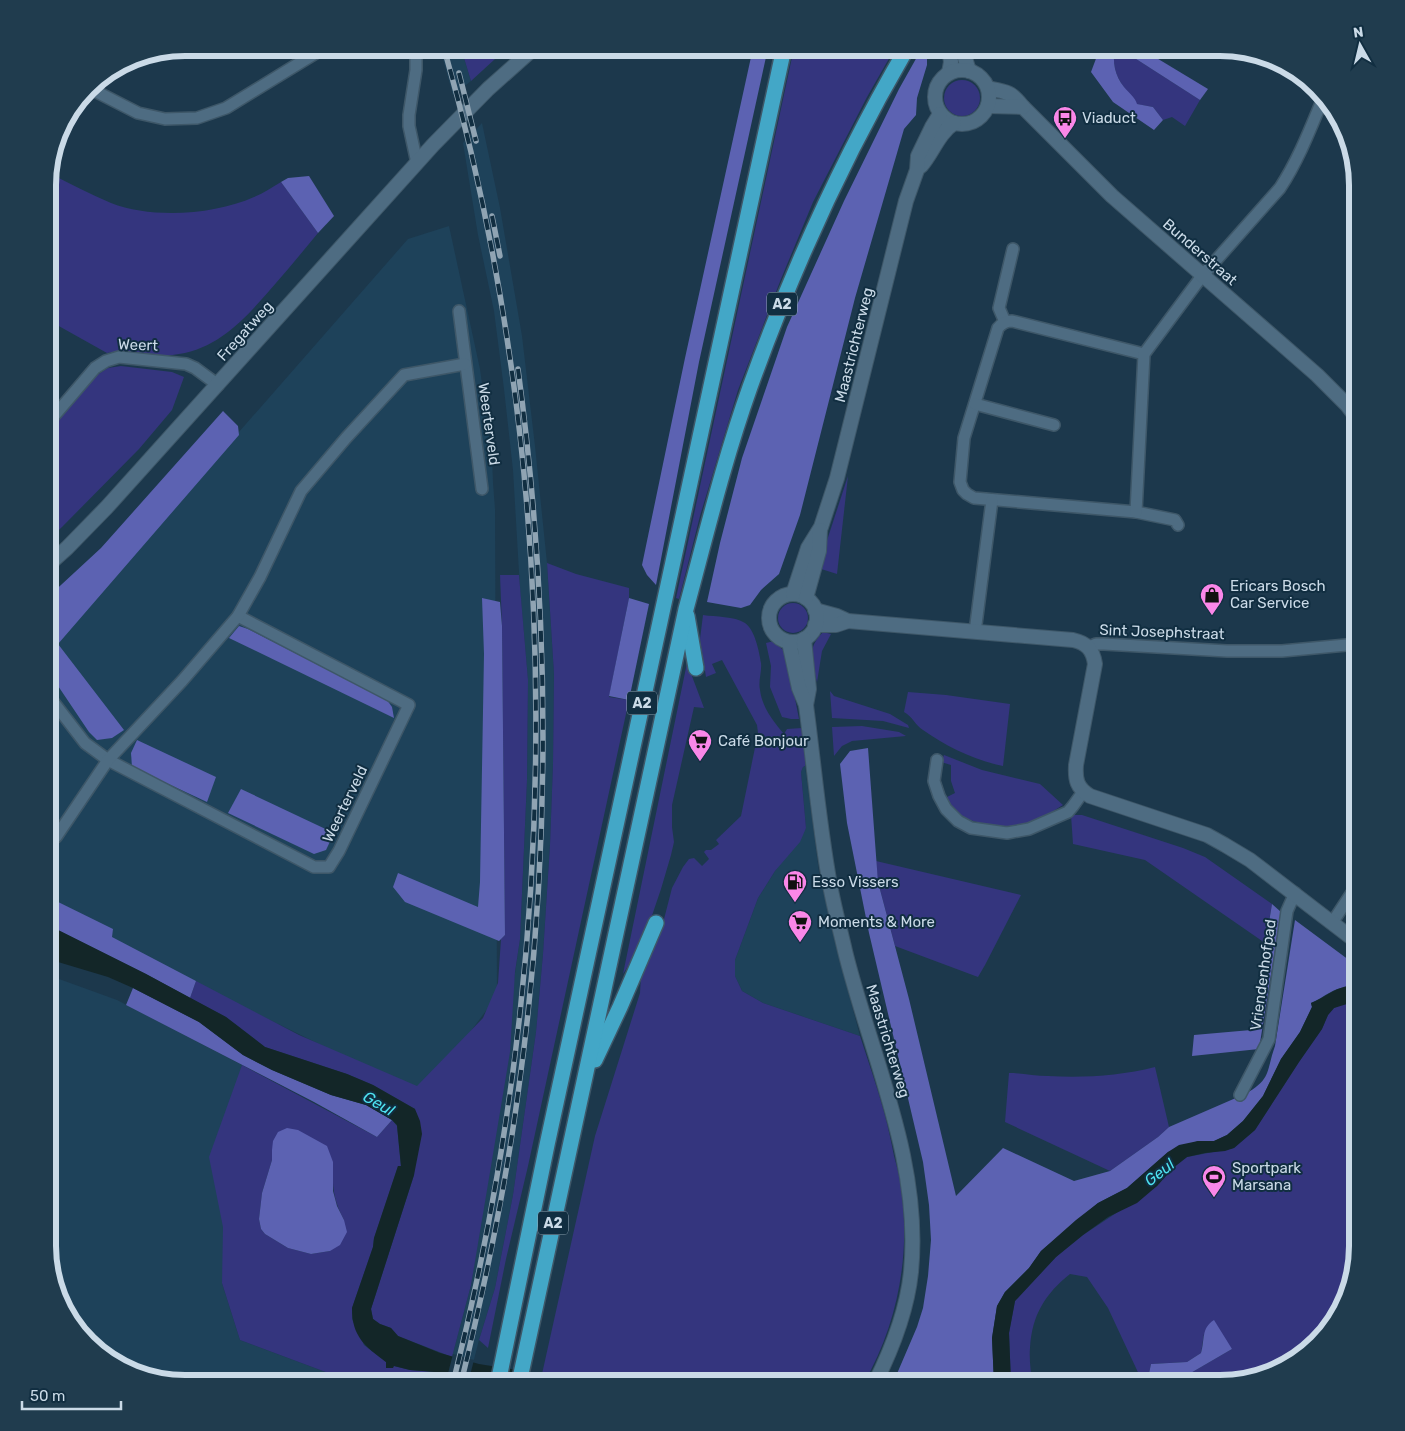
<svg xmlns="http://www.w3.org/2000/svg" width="1405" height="1431" viewBox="0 0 1405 1431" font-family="Rubik,sans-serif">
  <rect width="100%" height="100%" fill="#1c384c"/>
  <!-- built -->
  <g fill="#1e425a">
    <polygon points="440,48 461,48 471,81 453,95"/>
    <polygon points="482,123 500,208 522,336 535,446 547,563 554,674 553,764 550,845 543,954 536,1032 513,1195 495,1288 479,1340 468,1383 445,1383 471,1285 520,938 527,780 528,680 520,589 513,470 504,389 494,311 478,235 463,143"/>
    <polygon points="449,226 480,369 492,457 493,483 495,509 497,996 423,1095 66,920 48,909 48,610 190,488 408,239"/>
    <polygon points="805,766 819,872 835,942 860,1036 763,1003 742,991 735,976 735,960 758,898 775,871 806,828 801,772 803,767"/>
    <polygon points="48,975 117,1000 242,1065 222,1283 240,1340 347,1380 346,1383 185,1383 125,1369 82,1336 58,1298 48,1246"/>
  </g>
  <!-- green -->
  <g fill="#34357e" fill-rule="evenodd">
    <polygon points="461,48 476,48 478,52 482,48 507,48 471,81"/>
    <polygon points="794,48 895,48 867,97 813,202 781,279 738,390 700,516 679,599 676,598"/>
    <path d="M1115 48H1119L1200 100 1185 126 1172 117 1163 120 1153 107 1136 104C1123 85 1110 74 1115 48Z"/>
    <circle cx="962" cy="98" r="18"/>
    <path d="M49 173C69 183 90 194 111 203 152 219 214 215 254 197 264 193 272 187 281 182L318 233C304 250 290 267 276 283 249 314 222 347 179 354 155 359 131 347 107 353L48 320Z"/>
    <polygon points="121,366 172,372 184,377 172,410 139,449 62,527 48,540 48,432 94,377 108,368"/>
    <polygon points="848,476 837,574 818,568"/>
    <polygon points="547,563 576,574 629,588 629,598 609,697 629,700 528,1166 506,1259 488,1348 479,1340 495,1288 513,1195 536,1032 543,954 550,845 553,764 554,674"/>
    <polygon points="500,575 519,575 528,680 527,780 520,939 515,972 510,1052 489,1178 471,1285 452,1357 398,1336 391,1328 380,1324 373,1319 371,1309 414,1175 415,1109 373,1085 347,1074 265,1047 226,1017 190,998 196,981 299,1035 417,1086 483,1018 498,983 501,939 505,935 502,626"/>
    <circle cx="793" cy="618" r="15"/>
    <path d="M703 615C716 617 734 616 745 623 755 630 759 651 761 663 762 672 758 681 760 690 762 707 773 721 784 734L787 729 802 728 806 759 805 766 803 767 801 772 806 828 800 842 775 871 758 898 735 960V976L742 991 763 1003 860 1036C868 1061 877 1086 884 1112 888 1126 891 1141 894 1156 897 1167 900 1178 901 1189 911 1256 897 1325 864 1383H580L556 1373 542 1374 595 1136 640 993 641 976 663 923 672 888 683 867 689 859 694 858 702 866 709 859 704 852 706 850H711L719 844 716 840 741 816 758 733 757 725 722 660 712 664 716 673 706 677 700 639Z"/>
    <path d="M823 632 831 634 822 651 817 682C812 661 806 649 823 632Z"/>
    <polygon points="774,641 784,651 787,658 799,719 791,719 782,717 770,687 771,666 766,643"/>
    <polygon points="687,663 704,708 694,707 672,805 672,827 674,842 671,855 661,889 643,942 623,974"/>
    <polygon points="830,691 834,696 890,714 908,725 909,728 883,721 832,718"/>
    <path d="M908 692 946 695 1010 704 1003 766C974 760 947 747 923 730 915 725 913 717 904 712Z"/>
    <polygon points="862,726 899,732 906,736 852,741 842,746 834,756 832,727"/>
    <path d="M944 755 982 770 1040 784 1063 805C1049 814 1035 823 1017 826 1010 828 1002 827 994 825 971 822 958 818 945 798L955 793 951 781V765L941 762Z"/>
    <polygon points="1071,815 1082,815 1183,848 1205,857 1272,904 1265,943 1145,860 1073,844"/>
    <polygon points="876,861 1021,895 985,965 978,977 895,946 878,882"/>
    <path d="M1343 1004H1347L1357 1007V1245L1343 1306 1310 1349 1272 1373 1220 1383H1177L1189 1374 1232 1349 1204 1334 1201 1353 1187 1362 1151 1364 1147 1383H1143L1108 1308 1087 1277 1070 1274C1045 1294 1032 1315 1030 1348 1029 1359 1031 1372 1032 1383H1011L1009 1333 1015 1301 1056 1257 1083 1235 1157 1186 1173 1168 1187 1157 1234 1148 1255 1130 1299 1062 1322 1029 1328 1015 1334 1008Z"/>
    <path d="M242 1065 377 1137 392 1120 397 1126 401 1167 398 1166 374 1238 373 1247 352 1308V1319L364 1345 386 1362V1364L410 1370 435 1372 447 1378 445 1383 443 1381 437 1379 430 1383H346L347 1380 240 1340 222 1283 223 1227 209 1157ZM272 1160 333 1162C332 1186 333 1199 344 1220L330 1251 311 1254 288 1248 265 1234 261 1229 259 1219 262 1193Z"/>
    <path d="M1155 1067 1169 1127 1158 1137 1110 1171 1005 1122 1009 1073C1022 1073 1035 1076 1048 1076 1083 1078 1120 1076 1155 1067Z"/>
  </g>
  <!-- forest -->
  <g fill="#5c62b2">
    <polygon points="753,48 768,48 699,362 656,585 647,575 642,565 685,358"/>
    <polygon points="922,48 927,48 927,65 917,98 916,115 904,129 855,298 800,515 779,574 761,590 750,605 741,608 707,602 720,543 742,458 787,327 844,201 899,89"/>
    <path d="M1100 48H1115C1112 62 1115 76 1124 87 1129 93 1135 97 1137 104L1153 107 1163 120 1154 130 1113 102 1091 72Z"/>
    <polygon points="1119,48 1140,48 1208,89 1200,100"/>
    <polygon points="309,176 334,216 318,233 281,182 288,178"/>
    <polygon points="223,411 238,426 239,435 58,644 124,730 112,738 97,740 89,732 48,671 48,597 101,548"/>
    <polygon points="482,598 500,602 502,626 505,935 499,941 405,902 393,887 398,873 478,907 480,882 484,654"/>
    <polygon points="629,598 649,604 629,700 609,696"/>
    <polygon points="239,626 248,629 387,700 392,707 394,718 229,638"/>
    <polygon points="137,740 216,777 207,802 132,767 131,753"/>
    <path d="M868 748 878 882 909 999 956 1196 1003 1148 1074 1181 1110 1171 1158 1137 1169 1127 1245 1094C1272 1079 1266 1071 1275 1046L1295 920 1357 966V989C1336 983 1329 995 1311 1003L1312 1007 1300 1032 1281 1059 1263 1096 1243 1121 1227 1135 1214 1141H1198L1168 1152 1127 1188 1098 1203 1041 1251 1029 1268 1005 1292 997 1306 992 1338 994 1383H893L917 1327 923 1308 928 1276 931 1240 929 1205 923 1162 869 933 847 823 840 764 850 751Z"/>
    <polygon points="241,789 334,833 326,850 314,854 228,813"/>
    <polygon points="48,897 113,929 112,937 196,981 190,998 146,974 58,930 48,928"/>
    <polygon points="1272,904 1281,912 1259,1049 1192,1056 1194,1035 1251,1030"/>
    <polygon points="133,988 199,1022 243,1055 272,1070 331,1095 366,1105 392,1120 377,1137 314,1102 126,1005"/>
    <polygon points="287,1128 298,1130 327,1146 333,1162 333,1191 337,1206 344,1220 347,1232 340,1245 330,1251 311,1254 288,1248 265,1234 261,1229 259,1219 262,1193 272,1160 272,1150 273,1141 278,1132"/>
    <path d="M1214 1320 1232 1349 1189 1374 1177 1383H1147L1151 1364 1187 1362 1201 1353C1205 1340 1201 1328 1214 1320Z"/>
  </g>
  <!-- water -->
  <g fill="#132628">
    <path d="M48 928 58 930 146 974 226 1017 265 1047 347 1074 373 1085 415 1109 420 1121 422 1134 414 1175 371 1309 373 1319 380 1324 391 1328 398 1336 440 1353 479 1364 542 1374 556 1373 580 1383H467L447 1378 435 1372 410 1370 394 1366 393 1368H386V1362C365 1346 352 1337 352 1308L373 1247 374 1238 398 1166H401L397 1125 392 1120 366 1105 331 1095 272 1070 243 1055 199 1022 133 988 108 977 48 959Z"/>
    <path d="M1347 986 1357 989V1007L1347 1004 1334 1008 1328 1015 1322 1029 1299 1062 1255 1130 1234 1148 1225 1151 1205 1153 1187 1157 1173 1168 1157 1186 1137 1203 1108 1217 1083 1235 1056 1257 1015 1301 1009 1333 1011 1383H994L992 1338 997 1306 1005 1292 1029 1268 1041 1251 1076 1220 1098 1203 1127 1188 1168 1152 1179 1145 1198 1141H1214L1227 1135 1243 1121 1263 1096 1281 1059 1300 1032 1312 1007 1311 1003C1324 998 1333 989 1347 986Z"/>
  </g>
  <!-- pier -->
  <polygon fill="#1c384c" points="453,1354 474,1360 468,1383 457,1383 446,1381"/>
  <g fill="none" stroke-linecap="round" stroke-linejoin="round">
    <!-- minor casing -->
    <g stroke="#3e5768" stroke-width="14">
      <g id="minor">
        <polyline points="416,48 416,70 409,115 409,126 417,163"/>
        <polyline points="89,88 138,113 165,119 197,118 226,108 324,48"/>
        <polyline points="459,311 482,489"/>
        <polyline points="1005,322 999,308 1013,249"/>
        <path d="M1144 354 1012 321C1006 321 1002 323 998 328L964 438 960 482 963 490 967 494 974 498 1136 512 1175 520 1178 525"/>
        <polyline points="975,404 1054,425"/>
        <polyline points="48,423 95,368 106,361 119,357 186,364 195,368 218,385"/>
        <path d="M1136 512 1144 354 1202 276 1280 188C1299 159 1311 127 1324 96"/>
        <polyline points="975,632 992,500"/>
        <polyline points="1089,647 1096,644 1104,644 1227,651 1282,651 1357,644"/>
        <polyline points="48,695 85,743 108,760 314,867 329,867 339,851 409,705 238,616"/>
        <polyline points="937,760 934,781 939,796 946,809 958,821 971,828 1007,833 1029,829 1068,812 1073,806 1083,792"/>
        <polyline points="56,837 108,760 182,681 238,616 260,577 301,491 346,438 404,375 465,364"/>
        <polyline points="1332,923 1357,885"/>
        <polyline points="1240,1095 1269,1039 1287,911 1295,893"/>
      </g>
    </g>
    <!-- tertiary casing -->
    <g stroke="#3e5768" stroke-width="16">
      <g id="tertiary">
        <path d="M988 88C1008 93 1009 90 1023 107L1112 196 1317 375 1347 405 1357 418"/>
        <polyline points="988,106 1023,107"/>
        <polyline points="48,565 67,548 107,507 433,145 488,89 534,48"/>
        <path d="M815 610 837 616 848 621 1073 640C1087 643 1093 650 1095 664L1076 765C1075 780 1077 788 1090 796L1207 835 1225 845 1250 860 1357 942"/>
        <polyline points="815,625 836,625 848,621"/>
      </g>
    </g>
    <!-- secondary casing -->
    <g stroke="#3e5768" stroke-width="16">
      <g id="secondary">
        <polyline points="949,48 951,62 949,73"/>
        <polyline points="962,48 969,71"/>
        <circle cx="962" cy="97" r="27"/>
        <path d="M921 166C933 152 938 134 954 123"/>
        <circle cx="793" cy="618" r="24"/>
        <polyline points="793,594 808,548 821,527 837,478 898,233 906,201 917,170 918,156 932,127 940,114"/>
        <polyline points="806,598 819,551 820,530"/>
        <polyline points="804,639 809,689 806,705"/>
        <path d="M789 642 799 688 806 705C814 765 819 825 830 885 834 907 840 929 845 951 871 1057 922 1161 911 1272 907 1311 892 1349 875 1383"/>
      </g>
    </g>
    <!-- motorway casing -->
    <g stroke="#3e5768" stroke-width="18">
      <g id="motorway">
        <polyline points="687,616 696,668"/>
        <polyline points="595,1060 620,1007 656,923"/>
        <polyline points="498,1383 547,1145 784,48"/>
        <path d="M519 1383 686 609C706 535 724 460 750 387 792 270 844 156 907 48"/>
      </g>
    </g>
    <!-- minor -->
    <use href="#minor" stroke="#4e6c82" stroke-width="11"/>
    <!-- tertiary -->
    <use href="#tertiary" stroke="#4e6c82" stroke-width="14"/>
    <!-- secondary -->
    <use href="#secondary" stroke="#4e6c82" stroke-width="14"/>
    <!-- motorway -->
    <use href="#motorway" stroke="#43a7c7" stroke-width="15"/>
    <!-- rail casing -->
    <g stroke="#90a4b3" stroke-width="5.5">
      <g id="rail">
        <path d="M444 48C567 481 563 949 453 1383"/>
        <polyline points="459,73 476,141"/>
        <polyline points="492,216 500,256"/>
        <path d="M461 1383C485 1285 506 1186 519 1086 552 848 550 607 518 369"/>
      </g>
    </g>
    <!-- rail -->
    <use href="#rail" stroke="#112e41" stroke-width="4" stroke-dasharray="11" stroke-linecap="butt"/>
  </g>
  <!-- icons -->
  <defs>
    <g id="bus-pin" transform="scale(1.25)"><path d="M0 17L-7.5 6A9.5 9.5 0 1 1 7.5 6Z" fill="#fa87e8" stroke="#112e41"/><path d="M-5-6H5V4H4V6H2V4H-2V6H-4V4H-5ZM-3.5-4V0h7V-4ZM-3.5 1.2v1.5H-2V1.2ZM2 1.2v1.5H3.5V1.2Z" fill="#111"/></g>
    <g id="shop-pin" transform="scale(1.25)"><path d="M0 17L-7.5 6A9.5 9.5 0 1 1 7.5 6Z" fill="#fa87e8" stroke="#112e41"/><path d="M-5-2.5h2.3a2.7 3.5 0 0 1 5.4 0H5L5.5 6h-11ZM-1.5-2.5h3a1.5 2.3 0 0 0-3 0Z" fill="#111"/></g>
    <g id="supermarket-pin" transform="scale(1.25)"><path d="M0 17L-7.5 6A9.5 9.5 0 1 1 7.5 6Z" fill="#fa87e8" stroke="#112e41"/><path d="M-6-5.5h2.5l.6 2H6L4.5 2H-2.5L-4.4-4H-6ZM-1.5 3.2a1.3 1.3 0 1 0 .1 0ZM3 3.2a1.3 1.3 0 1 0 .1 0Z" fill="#111"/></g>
    <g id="fuel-pin" transform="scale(1.25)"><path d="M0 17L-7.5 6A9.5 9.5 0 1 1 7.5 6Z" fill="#fa87e8" stroke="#112e41"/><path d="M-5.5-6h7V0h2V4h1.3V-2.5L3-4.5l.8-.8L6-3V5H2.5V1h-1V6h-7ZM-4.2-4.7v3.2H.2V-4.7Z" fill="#111"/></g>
    <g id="stadium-pin" transform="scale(1.25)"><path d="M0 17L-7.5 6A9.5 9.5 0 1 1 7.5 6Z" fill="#fa87e8" stroke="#112e41"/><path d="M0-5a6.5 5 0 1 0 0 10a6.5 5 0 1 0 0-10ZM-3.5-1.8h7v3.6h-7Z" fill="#111"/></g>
  </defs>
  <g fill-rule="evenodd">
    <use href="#bus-pin" x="1065" y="118"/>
    <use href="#shop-pin" x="1212" y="595"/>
    <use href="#supermarket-pin" x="700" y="741"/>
    <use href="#fuel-pin" x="795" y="882"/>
    <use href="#supermarket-pin" x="800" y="922"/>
    <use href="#stadium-pin" x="1214" y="1177"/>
  </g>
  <g text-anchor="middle" stroke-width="4" stroke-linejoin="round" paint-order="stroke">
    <!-- shield labels -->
    <g fill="#112e41" stroke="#92a6b5" stroke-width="1">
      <rect x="767" y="292.5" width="30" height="23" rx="4"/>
      <rect x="627" y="691.5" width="30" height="23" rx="4"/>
      <rect x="538" y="1211.5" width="30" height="23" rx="4"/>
    </g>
    <g font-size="14" font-weight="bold" fill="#cadae7">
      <text x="782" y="309">A2</text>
      <text x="642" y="708">A2</text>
      <text x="553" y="1228">A2</text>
    </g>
    <!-- poi labels -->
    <g font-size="15" fill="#cadae7" stroke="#112e41" text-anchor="start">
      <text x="1082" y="123">Viaduct</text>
      <text x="1230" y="591">Ericars Bosch<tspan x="1230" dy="17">Car Service</tspan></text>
      <text x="718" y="746">Café Bonjour</text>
      <text x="812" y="887">Esso Vissers</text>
      <text x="818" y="927">Moments &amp; More</text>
      <text x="1232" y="1173">Sportpark<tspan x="1232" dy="17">Marsana</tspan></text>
    </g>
    <!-- street labels -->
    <g font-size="15" fill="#cadae7" stroke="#112e41">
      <text transform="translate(1200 252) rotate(41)" y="5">Bunderstraat</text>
      <text transform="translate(245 331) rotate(-48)" y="5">Fregatweg</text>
      <text transform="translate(138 345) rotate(2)" y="5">Weert</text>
      <text transform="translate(854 345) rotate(-76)" y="5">Maastrichterweg</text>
      <text transform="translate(489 424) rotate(82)" y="5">Weerterveld</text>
      <text transform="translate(1162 632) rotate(2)" y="5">Sint Josephstraat</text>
      <text transform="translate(345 804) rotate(-64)" y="5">Weerterveld</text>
      <text transform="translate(1263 975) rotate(-82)" y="5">Vriendenhofpad</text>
      <text transform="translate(888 1041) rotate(73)" y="5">Maastrichterweg</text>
    </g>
    <!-- water labels -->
    <g font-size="16" font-style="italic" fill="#4ee2f1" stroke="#112e41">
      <text transform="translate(379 1103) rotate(30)" y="6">Geul</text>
      <text transform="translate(1159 1172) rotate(-38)" y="6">Geul</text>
    </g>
  </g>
  <!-- crop -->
  <path d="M0 0H1405V1431H0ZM185 56H1220A129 129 0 0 1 1349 185V1246A129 129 0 0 1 1220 1375H185A129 129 0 0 1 56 1246V185A129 129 0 0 1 185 56Z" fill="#203c4e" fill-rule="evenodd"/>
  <path fill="none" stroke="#cadae7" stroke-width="6" d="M185 56H1220A129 129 0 0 1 1349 185V1246A129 129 0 0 1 1220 1375H185A129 129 0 0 1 56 1246V185A129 129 0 0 1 185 56Z"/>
  <!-- north arrow -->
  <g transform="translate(1360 45) rotate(352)" stroke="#112e41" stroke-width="4" paint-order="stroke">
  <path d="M0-4L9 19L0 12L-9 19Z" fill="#cadae7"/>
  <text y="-8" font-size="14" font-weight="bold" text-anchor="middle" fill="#cadae7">N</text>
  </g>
  <!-- scale -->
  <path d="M22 1401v8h99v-8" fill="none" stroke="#cadae7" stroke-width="2.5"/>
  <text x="30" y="1401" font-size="15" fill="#cadae7" stroke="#112e41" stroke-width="4" paint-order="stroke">50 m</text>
</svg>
